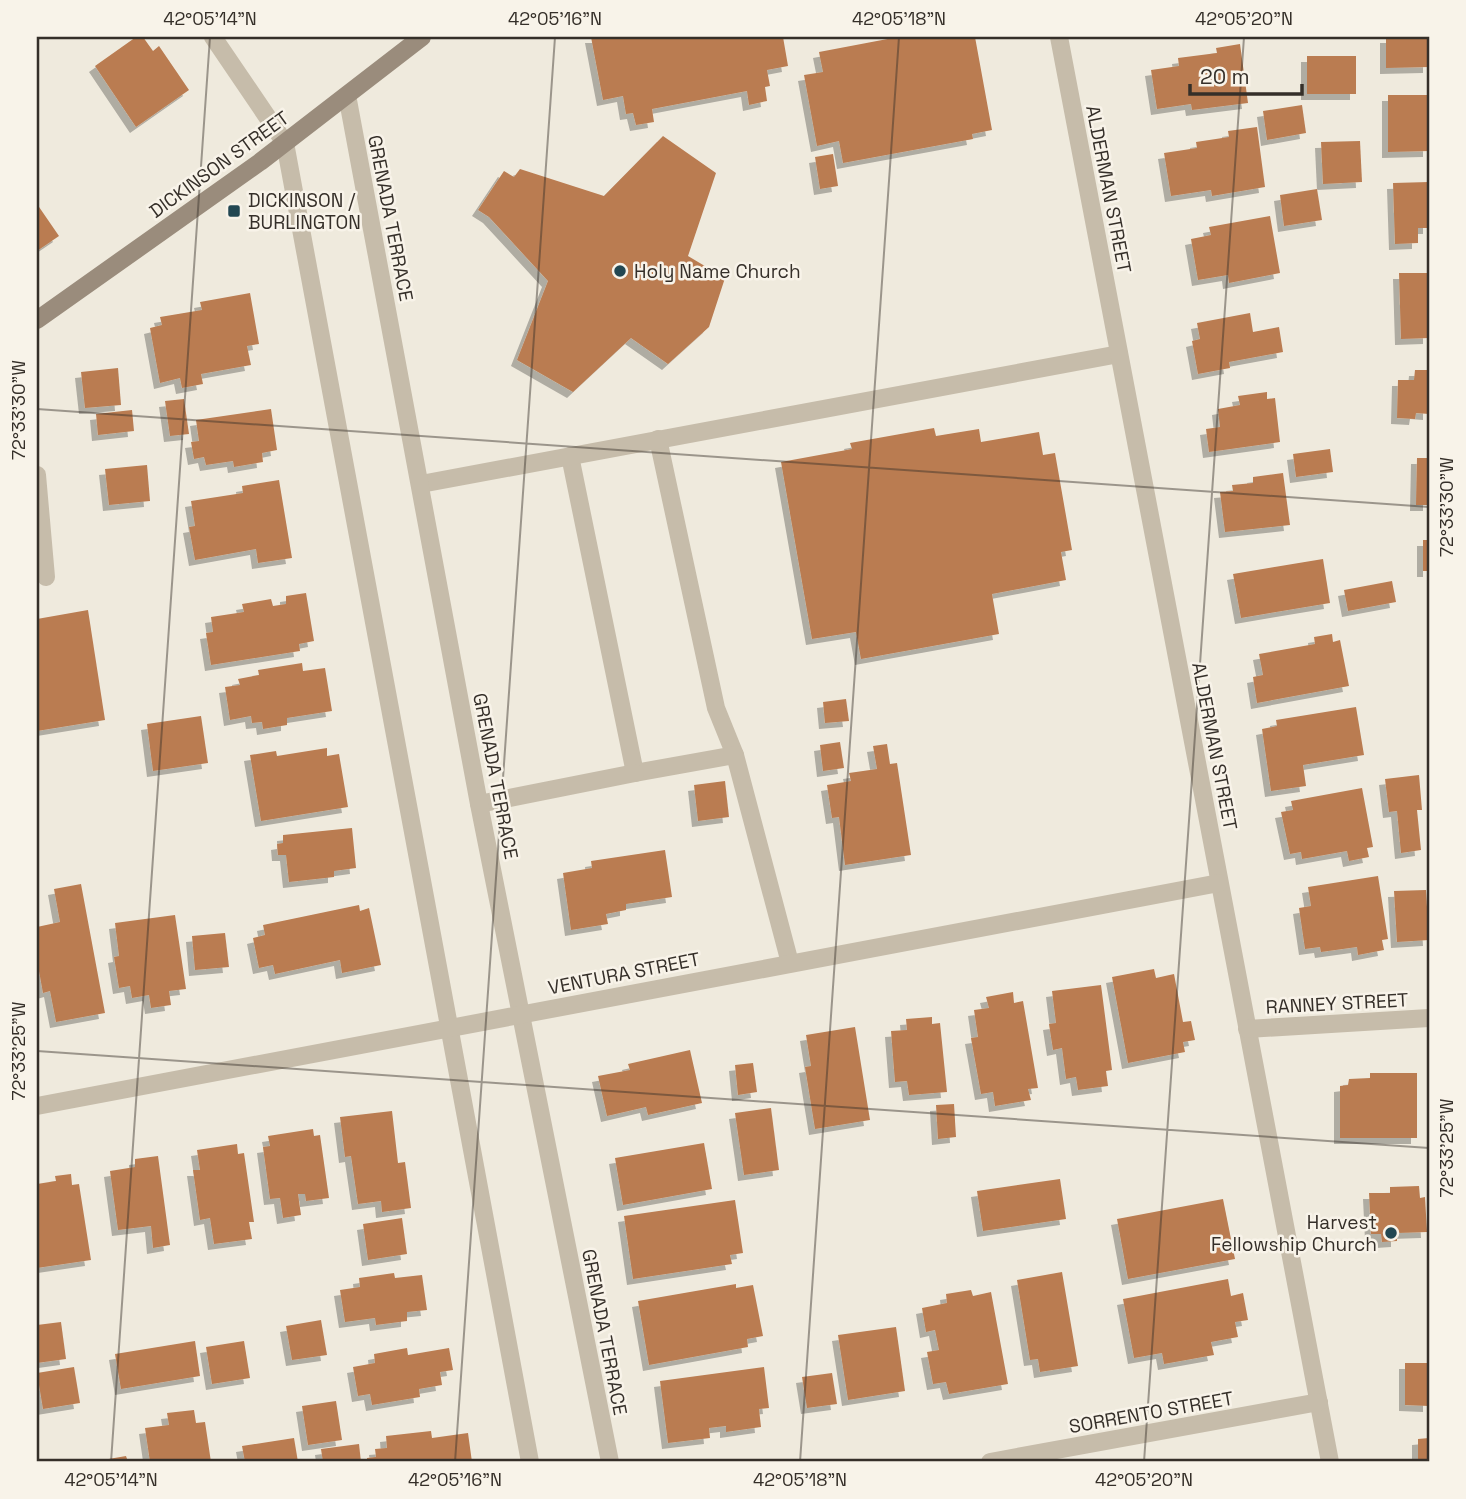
<svg xmlns="http://www.w3.org/2000/svg" width="1466" height="1499" viewBox="0 0 1466 1499" font-family="'Space Grotesk',sans-serif">
  <defs>
    <filter id="shadow"><feDropShadow dx="-6" dy="6" stdDeviation="0" flood-color="#0004"/></filter>
  </defs>
  <rect width="100%" height="100%" fill="#efeadd"/>
  <!-- building -->
  <g fill="#ba7c51" filter="url(#shadow)">
    <polygon points="136,37 143,37 153,51 159,46 189,90 136,127 95,66"/>
    <polygon points="591,37 783,37 788,66 767,70 770,86 765,87 767,101 749,105 747,91 652,109 654,122 636,125 633,113 626,114 623,96 603,100"/>
    <polygon points="898,37 975,37 992,130 972,134 973,139 843,163 839,141 817,146 804,75 823,72 819,52"/>
    <polygon points="1386,37 1429,37 1429,67 1386,68"/>
    <polygon points="1240,44 1248,103 1192,110 1191,104 1157,109 1151,70 1179,66 1178,58 1217,53 1216,48"/>
    <rect x="1307" y="56" width="49" height="38"/>
    <polygon points="1388,95 1429,95 1429,151 1388,152"/>
    <polygon points="1302,105 1306,133 1267,140 1263,111"/>
    <polygon points="1257,127 1265,187 1212,196 1211,190 1171,196 1164,153 1197,148 1196,142 1229,137 1228,131"/>
    <polygon points="663,136 716,173 688,256 725,278 709,327 668,364 631,338 573,392 517,360 548,281 489,217 478,210 504,171 514,177 520,169 604,196"/>
    <polygon points="1360,141 1362,182 1323,184 1321,142"/>
    <polygon points="833,154 838,186 820,189 815,157"/>
    <polygon points="1429,182 1429,228 1418,228 1418,243 1395,244 1393,183"/>
    <polygon points="1317,189 1322,220 1284,226 1280,195"/>
    <polygon points="37,204 59,236 37,251"/>
    <polygon points="1270,216 1280,273 1229,283 1228,275 1198,280 1191,239 1211,235 1209,227"/>
    <polygon points="1399,273 1429,273 1429,338 1401,339"/>
    <polygon points="250,293 259,344 247,346 251,365 201,374 203,384 182,388 180,378 160,383 150,328 162,325 160,317 202,310 200,302"/>
    <polygon points="1250,313 1253,332 1279,327 1283,352 1229,362 1230,368 1198,374 1192,341 1200,339 1197,323"/>
    <polygon points="118,368 121,405 85,408 81,372"/>
    <polygon points="1415,370 1429,370 1429,414 1416,413 1415,419 1397,418 1398,380 1414,380"/>
    <polygon points="1267,392 1267,399 1275,398 1280,442 1209,452 1206,429 1220,427 1218,409 1240,405 1238,396"/>
    <polygon points="184,399 189,434 170,436 165,401"/>
    <polygon points="271,409 277,450 262,453 263,462 234,467 233,461 206,465 204,457 194,459 191,442 199,441 196,420"/>
    <polygon points="132,410 134,431 98,435 96,414"/>
    <polygon points="934,428 936,436 979,429 981,442 1039,432 1043,455 1055,453 1072,550 1061,552 1066,580 992,594 999,634 861,659 856,632 812,639 781,462 852,449 850,443"/>
    <polygon points="1330,449 1333,472 1296,477 1293,454"/>
    <polygon points="1417,458 1429,458 1429,505 1416,505"/>
    <polygon points="147,465 150,501 109,505 105,469"/>
    <polygon points="1283,473 1290,525 1225,532 1220,492 1233,491 1232,485 1253,483 1253,477"/>
    <polygon points="279,480 292,558 258,563 256,549 195,560 189,527 195,526 191,501 243,493 242,486"/>
    <rect x="1423" y="540" width="6" height="31"/>
    <polygon points="1323,559 1330,603 1241,618 1233,574"/>
    <polygon points="1392,581 1396,602 1348,611 1344,590"/>
    <polygon points="306,593 314,641 299,644 300,651 211,665 206,633 213,632 211,617 244,612 242,604 271,599 273,606 286,604 286,596"/>
    <polygon points="88,610 105,720 37,731 37,619"/>
    <polygon points="1332,634 1333,642 1340,640 1349,686 1257,703 1253,677 1263,675 1259,654 1315,644 1314,637"/>
    <polygon points="302,663 303,671 325,668 332,711 287,718 287,725 263,729 262,722 252,723 251,716 230,720 225,687 240,685 238,679 259,675 258,670"/>
    <polygon points="846,699 849,721 825,723 823,702"/>
    <polygon points="1356,707 1364,755 1303,765 1306,786 1271,791 1262,729 1277,726 1276,720"/>
    <polygon points="201,716 208,763 153,771 147,724"/>
    <polygon points="840,742 844,768 823,771 820,745"/>
    <polygon points="887,744 890,764 897,763 911,855 845,865 839,817 832,818 827,785 851,781 849,773 877,769 873,746"/>
    <polygon points="327,748 327,756 339,754 348,807 261,821 250,755 276,751 277,756"/>
    <polygon points="1419,775 1422,810 1417,810 1421,850 1401,853 1397,811 1389,812 1385,779"/>
    <polygon points="725,781 729,817 698,821 694,785"/>
    <polygon points="1362,788 1373,847 1367,848 1369,857 1349,861 1347,851 1302,859 1301,852 1290,854 1281,812 1293,810 1291,801"/>
    <polygon points="352,828 356,868 334,871 334,877 289,882 286,855 278,855 277,844 283,843 283,835"/>
    <polygon points="665,850 672,897 626,904 626,910 606,914 608,924 571,930 563,873 592,868 591,861"/>
    <polygon points="1378,876 1388,939 1382,940 1384,950 1358,955 1357,947 1321,952 1320,947 1305,949 1299,908 1311,906 1308,887"/>
    <polygon points="81,884 105,1013 56,1022 50,991 43,993 37,960 37,927 60,922 54,889"/>
    <polygon points="1426,890 1429,940 1397,942 1394,891"/>
    <polygon points="359,905 360,911 369,908 381,965 342,973 340,960 275,974 273,965 259,968 253,938 265,935 263,925"/>
    <polygon points="175,915 186,989 169,991 171,1005 151,1008 149,995 132,998 130,986 119,988 114,957 119,956 115,923"/>
    <polygon points="225,933 229,967 195,970 192,936"/>
    <polygon points="1154,969 1156,978 1174,974 1183,1022 1191,1021 1195,1040 1183,1042 1185,1052 1128,1063 1112,977"/>
    <polygon points="1101,985 1112,1070 1106,1071 1108,1086 1078,1090 1076,1077 1066,1079 1062,1048 1053,1050 1049,1024 1056,1023 1052,991"/>
    <polygon points="1013,992 1014,1003 1023,1001 1038,1088 1028,1089 1031,1100 995,1106 993,1092 981,1094 971,1038 978,1037 974,1010 989,1008 986,997"/>
    <polygon points="932,1017 932,1024 940,1023 947,1092 909,1095 907,1081 895,1082 891,1031 907,1030 906,1019"/>
    <polygon points="855,1027 870,1120 815,1129 805,1067 811,1066 806,1035"/>
    <polygon points="690,1050 702,1103 648,1115 646,1107 607,1116 598,1076 630,1070 628,1064"/>
    <polygon points="753,1063 757,1092 738,1095 735,1065"/>
    <polygon points="1370,1073 1417,1073 1417,1138 1340,1138 1340,1086 1348,1085 1349,1079 1370,1078"/>
    <polygon points="954,1104 956,1137 938,1139 936,1105"/>
    <polygon points="771,1108 779,1170 744,1175 735,1113"/>
    <polygon points="392,1111 398,1163 405,1162 411,1208 382,1212 381,1201 358,1204 351,1156 345,1157 340,1117"/>
    <polygon points="313,1129 314,1136 320,1135 329,1198 306,1201 305,1194 298,1194 301,1215 283,1218 280,1198 270,1199 263,1147 270,1146 268,1136"/>
    <polygon points="704,1143 712,1189 623,1205 615,1158"/>
    <polygon points="237,1144 238,1154 244,1153 254,1222 249,1222 252,1239 214,1244 210,1218 200,1220 193,1170 200,1170 197,1150"/>
    <polygon points="158,1156 170,1245 153,1248 151,1226 118,1230 110,1171 135,1167 135,1159"/>
    <polygon points="71,1174 72,1185 79,1184 91,1260 37,1268 37,1184 56,1181 55,1176"/>
    <polygon points="1060,1179 1066,1219 983,1231 977,1191"/>
    <polygon points="1419,1186 1420,1198 1425,1197 1427,1232 1397,1233 1397,1241 1382,1242 1381,1234 1371,1234 1369,1193 1390,1193 1390,1187"/>
    <polygon points="1223,1199 1235,1259 1128,1279 1117,1219"/>
    <polygon points="735,1200 743,1253 730,1255 732,1264 633,1279 624,1216"/>
    <polygon points="402,1218 407,1254 368,1260 363,1224"/>
    <polygon points="1062,1272 1078,1366 1040,1372 1038,1359 1030,1360 1017,1280"/>
    <polygon points="394,1273 395,1278 422,1275 427,1310 407,1312 407,1321 376,1325 375,1318 345,1322 340,1290 360,1287 359,1278"/>
    <polygon points="1228,1279 1231,1296 1243,1293 1248,1320 1235,1322 1238,1337 1211,1342 1214,1355 1164,1364 1162,1353 1134,1358 1123,1299"/>
    <polygon points="736,1284 736,1288 753,1285 763,1336 747,1339 748,1347 649,1365 638,1301"/>
    <polygon points="971,1290 973,1296 991,1292 1008,1384 949,1394 946,1382 933,1384 927,1352 939,1350 935,1330 926,1332 922,1308 947,1303 946,1294"/>
    <polygon points="321,1320 327,1355 292,1360 286,1326"/>
    <polygon points="61,1322 66,1359 37,1363 37,1325"/>
    <polygon points="896,1327 905,1391 848,1400 838,1335"/>
    <polygon points="195,1341 200,1376 121,1389 115,1354"/>
    <polygon points="244,1341 250,1378 212,1384 206,1347"/>
    <polygon points="407,1348 408,1355 449,1348 453,1370 440,1372 442,1385 419,1389 420,1397 372,1405 370,1394 358,1396 353,1367 375,1363 374,1354"/>
    <polygon points="1405,1363 1429,1363 1429,1406 1405,1405"/>
    <polygon points="74,1367 80,1403 43,1409 37,1373"/>
    <polygon points="764,1367 769,1408 759,1409 761,1427 726,1432 726,1426 709,1428 710,1438 668,1443 660,1381"/>
    <polygon points="832,1373 837,1404 807,1408 802,1377"/>
    <polygon points="336,1401 342,1440 308,1445 302,1406"/>
    <polygon points="194,1410 196,1423 205,1422 211,1462 150,1462 145,1428 169,1425 167,1413"/>
    <polygon points="431,1431 432,1438 468,1433 472,1462 367,1462 367,1458 376,1457 375,1449 387,1448 386,1436"/>
    <polygon points="294,1438 298,1462 245,1462 242,1446"/>
    <polygon points="1429,1438 1429,1462 1418,1462 1418,1439"/>
    <polygon points="359,1444 361,1462 323,1462 321,1449"/>
    <polygon points="126,1456 128,1462 97,1462 97,1461"/>
  </g>
  <g fill="none" stroke-linecap="round" stroke-linejoin="round">
    <!-- service -->
    <g stroke="#c6bcaa" stroke-width="18">
      <polyline points="658,439 716,708 735,755"/>
      <polyline points="570,456 635,773 735,755 790,963"/>
      <polyline points="37,475 46,577"/>
      <polyline points="421,484 1119,354"/>
      <polyline points="479,804 635,773"/>
    </g>
    <!-- minor -->
    <g stroke="#c6bcaa" stroke-width="18">
      <polyline points="213,37 285,143 530,1462"/>
      <polyline points="1059,37 1330,1462"/>
      <polyline points="347,95 479,804 610,1462"/>
      <polyline points="1247,1029 1429,1018"/>
      <polyline points="37,1106 1219,883"/>
      <polyline points="990,1462 1319,1402"/>
    </g>
    <!-- secondary -->
    <polyline stroke="#9a8c7c" stroke-width="18" points="37,320 260,162 422,37"/>
  </g>
  <!-- ticks -->
  <path fill="none" stroke="#352f29" stroke-width="2" stroke-opacity="0.45" d="M37 409 1429 507M37 1051 1429 1148M111 1462 210 37M455 1462 555 37M800 1462 899 37M1144 1462 1244 37"/>
  <!-- markers -->
  <g fill="#224752" stroke="#f8f3e9" stroke-width="2.5">
    <rect x="227" y="204" width="14" height="14" rx="3.5"/>
    <circle cx="620" cy="271" r="7"/>
    <circle cx="1391" cy="1233" r="7"/>
  </g>
  <g text-anchor="middle" stroke-width="5" stroke-linejoin="round" paint-order="stroke">
    <!-- street labels -->
    <g font-size="19" fill="#352f29" stroke="#f8f3e9">
      <text transform="translate(219 164) rotate(-36)" y="7">DICKINSON STREET</text>
      <text transform="translate(1109 189) rotate(79)" y="7">ALDERMAN STREET</text>
      <text transform="translate(391 218) rotate(79)" y="7">GRENADA TERRACE</text>
      <text transform="translate(1215 746) rotate(79)" y="7">ALDERMAN STREET</text>
      <text transform="translate(496 776) rotate(79)" y="7">GRENADA TERRACE</text>
      <text transform="translate(624 973) rotate(-11)" y="7">VENTURA STREET</text>
      <text transform="translate(1337 1003) rotate(-3)" y="7">RANNEY STREET</text>
      <text transform="translate(605 1332) rotate(79)" y="7">GRENADA TERRACE</text>
      <text transform="translate(1151 1412) rotate(-10)" y="7">SORRENTO STREET</text>
    </g>
    <!-- poi labels -->
    <g font-size="19" fill="#352f29" stroke="#f8f3e9" text-anchor="start">
      <text x="248" y="207">DICKINSON /<tspan x="248" dy="22">BURLINGTON</tspan></text>
      <text x="634" y="278">Holy Name Church</text>
      <text x="1377" y="1229" text-anchor="end">Harvest<tspan x="1377" dy="22">Fellowship Church</tspan></text>
    </g>
  </g>
  <!-- border -->
  <rect width="1466" height="1499" fill="none" stroke="#f8f3e9" stroke-width="77"/>
  <!-- scale -->
  <path d="M1190 84v10h112v-10" fill="none" stroke="#352f29" stroke-width="3.5"/>
  <text x="1200" y="84" font-size="21" fill="#352f29" stroke="#f8f3e9" stroke-width="5" paint-order="stroke">20 m</text>
  <rect x="38" y="38" width="1390" height="1422" fill="none" stroke="#352f29" stroke-width="2.5"/>
  <g font-size="18" text-anchor="middle" fill="#352f29">
    <text x="210" y="25">42°05'14"N</text>
    <text x="555" y="25">42°05'16"N</text>
    <text x="899" y="25">42°05'18"N</text>
    <text x="1244" y="25">42°05'20"N</text>
    <text transform="translate(19 410) rotate(-90)" y="6">72°33'30"W</text>
    <text transform="translate(1447 507) rotate(-90)" y="6">72°33'30"W</text>
    <text transform="translate(19 1051) rotate(-90)" y="6">72°33'25"W</text>
    <text transform="translate(1447 1148) rotate(-90)" y="6">72°33'25"W</text>
    <text x="111" y="1486">42°05'14"N</text>
    <text x="455" y="1486">42°05'16"N</text>
    <text x="800" y="1486">42°05'18"N</text>
    <text x="1144" y="1486">42°05'20"N</text>
  </g>
</svg>
